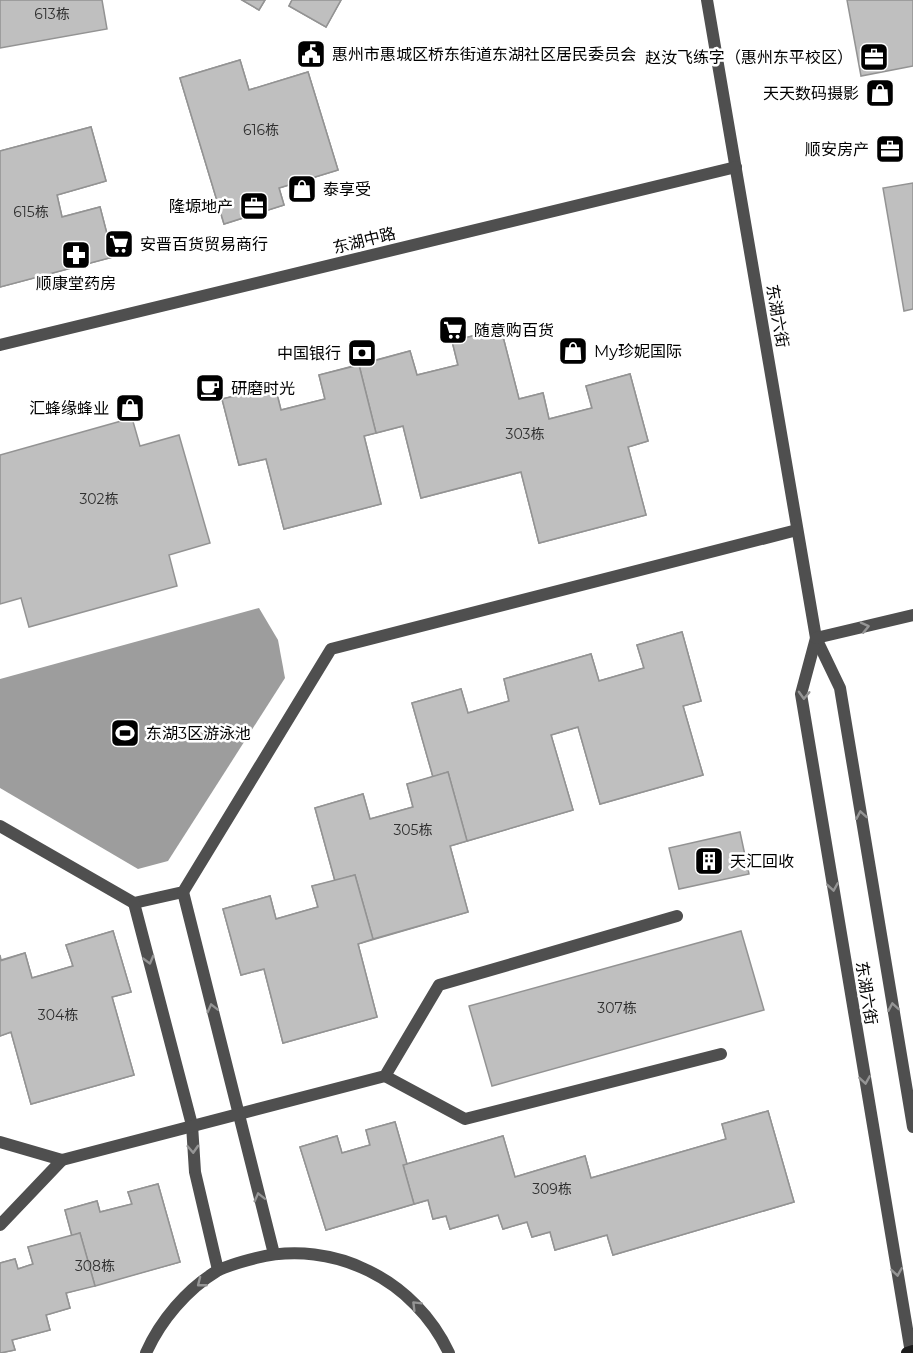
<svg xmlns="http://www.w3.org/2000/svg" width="913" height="1353" viewBox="0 0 913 1353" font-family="Montserrat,'Noto Sans SC',sans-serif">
  <rect width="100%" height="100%" fill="#fff"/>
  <!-- water -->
  <polygon fill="#9d9d9d" points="259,608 278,640 285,678 168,861 138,869 0,788 0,679"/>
  <!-- building -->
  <g fill="#bfbfbf" stroke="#939393" stroke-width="1.5">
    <polygon points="0,0 102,0 107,29 0,48"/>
    <polygon points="242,0 265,0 259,10"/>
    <polygon points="242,0 265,0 259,10"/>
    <polygon points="292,0 341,0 326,27 289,6"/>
    <polygon points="292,0 341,0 326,27 289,6"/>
    <polygon points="847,0 913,0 913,66 861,76"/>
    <polygon points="240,60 249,90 308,72 338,170 279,188 284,205 224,224 180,78"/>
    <polygon points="240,60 249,90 308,72 338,170 279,188 284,205 224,224 180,78"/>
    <polygon points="91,127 106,181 57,195 62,217 100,207 113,257 0,287 0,151"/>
    <polygon points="91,127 106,181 57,195 62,217 100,207 113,257 0,287 0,151"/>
    <polygon points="913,183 913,309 904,311 883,188"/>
    <polygon points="501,329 519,399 543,393 549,419 592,408 586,386 630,374 648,441 628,447 646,515 539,543 521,472 421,498 403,426 364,436 381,504 284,529 266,459 239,465 222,399 275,386 281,410 325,399 319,375 410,351 417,375 458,365 452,341"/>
    <polygon points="501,329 519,399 543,393 549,419 592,408 586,386 630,374 648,441 628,447 646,515 539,543 521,472 421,498 403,426 376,433 359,365 410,351 417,375 458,365 452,341"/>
    <polygon points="359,365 376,433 364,436 381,504 284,529 266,459 239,465 222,399 275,386 281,410 325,399 319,375"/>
    <polygon points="132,418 140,446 179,435 210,543 169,555 177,586 29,627 21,598 0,604 0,455"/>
    <polygon points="682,632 701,701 683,706 703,775 600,804 578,727 551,735 573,810 450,846 468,912 358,944 377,1017 283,1043 264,969 241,975 223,909 270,896 276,919 318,907 312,886 335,881 315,808 363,794 370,819 413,807 407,784 433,777 412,703 461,689 468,713 509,701 504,679 591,654 599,681 644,668 637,645"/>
    <polygon points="682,632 701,701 683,706 703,775 600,804 578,727 551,735 573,810 467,841 448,772 433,777 412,703 461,689 468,713 509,701 504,679 591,654 599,681 644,668 637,645"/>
    <polygon points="448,772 467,841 450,846 468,912 373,939 355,875 335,881 315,808 363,794 370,819 413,807 407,784"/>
    <polygon points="740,832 749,874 679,889 669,848"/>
    <polygon points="355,875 373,939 358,944 377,1017 283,1043 264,969 241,975 223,909 270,896 276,919 318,907 312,886"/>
    <polygon points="113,931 131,992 112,997 134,1075 31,1104 11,1032 0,1036 0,955 1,960 25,953 32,978 73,966 66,945"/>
    <polygon points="113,931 131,992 112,997 134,1075 31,1104 11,1032 0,1036 0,961 25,953 32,978 73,966 66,945"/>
    <polygon points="741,931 764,1010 492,1086 469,1006"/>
    <polygon points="768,1111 794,1202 613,1255 607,1235 555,1250 550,1232 532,1237 527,1222 503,1229 498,1215 450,1229 446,1216 433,1219 428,1200 326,1230 300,1147 337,1136 342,1153 370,1145 366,1130 395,1122 407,1164 503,1136 515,1177 585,1156 591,1178 726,1139 722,1124"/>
    <polygon points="768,1111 794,1202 613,1255 607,1235 555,1250 550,1232 532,1237 527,1222 503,1229 498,1215 450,1229 446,1216 433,1219 428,1200 414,1204 403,1165 503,1136 515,1177 585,1156 591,1178 726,1139 722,1124"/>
    <polygon points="395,1122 407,1164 403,1165 414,1204 326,1230 300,1147 337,1136 342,1153 370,1145 366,1130"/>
    <polygon points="158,1184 180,1262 66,1293 70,1308 46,1315 50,1330 12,1340 15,1350 0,1353 0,1263 15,1259 18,1269 33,1264 28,1247 72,1236 65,1210 97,1201 100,1212 132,1204 128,1192"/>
    <polygon points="158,1184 180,1262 95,1286 80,1233 72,1236 65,1210 97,1201 100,1212 132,1204 128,1192"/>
    <polygon points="80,1233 95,1286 66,1293 70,1308 46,1315 50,1330 12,1340 15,1350 0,1353 0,1263 15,1259 18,1269 33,1264 28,1247"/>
  </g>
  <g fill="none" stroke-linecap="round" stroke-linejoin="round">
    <!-- minor -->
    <g stroke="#4f4f4f" stroke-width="12">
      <polyline points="707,0 816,638 840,688 913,1127"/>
      <polyline points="0,345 736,167"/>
      <polyline points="816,638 801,694 911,1353"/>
      <polyline points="816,638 913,615"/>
      <polyline points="0,826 134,903 183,892 331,649 797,530"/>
      <polyline points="183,892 274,1254"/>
      <polyline points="134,903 192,1125 195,1172 218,1270"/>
      <polyline points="385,1076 465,1119 721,1054"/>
      <polyline points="0,1142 62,1160 385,1076 439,985 677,916"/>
      <polyline points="0,1225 62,1160"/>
      <path d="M146 1353C160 1321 187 1289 217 1271 228 1265 244 1261 256 1258 334 1239 415 1280 449 1353"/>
    </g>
    <!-- secondary -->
    <polyline stroke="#1c1c1c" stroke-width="12" points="907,1353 913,1351"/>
  </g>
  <!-- one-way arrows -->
  <defs><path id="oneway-chevron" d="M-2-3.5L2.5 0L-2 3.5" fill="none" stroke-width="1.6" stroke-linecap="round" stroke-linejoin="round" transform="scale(1.5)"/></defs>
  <g stroke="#959595">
    <use href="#oneway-chevron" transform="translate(865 627) rotate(-13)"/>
    <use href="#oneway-chevron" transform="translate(804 695) rotate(92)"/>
    <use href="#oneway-chevron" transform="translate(861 815) rotate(-100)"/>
    <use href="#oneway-chevron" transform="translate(833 887) rotate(81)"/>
    <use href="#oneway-chevron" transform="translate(149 960) rotate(75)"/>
    <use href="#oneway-chevron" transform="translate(893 1007) rotate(-100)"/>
    <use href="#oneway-chevron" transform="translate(212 1008) rotate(-104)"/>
    <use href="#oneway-chevron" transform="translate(865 1080) rotate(81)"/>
    <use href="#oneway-chevron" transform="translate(193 1149) rotate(87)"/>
    <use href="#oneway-chevron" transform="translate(259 1197) rotate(-104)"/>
    <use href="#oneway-chevron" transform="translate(897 1272) rotate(81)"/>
    <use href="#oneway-chevron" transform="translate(201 1283) rotate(142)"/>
    <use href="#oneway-chevron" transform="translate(416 1305) rotate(-135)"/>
  </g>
  <!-- icons -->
  <defs>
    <g id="civic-square" transform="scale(1.5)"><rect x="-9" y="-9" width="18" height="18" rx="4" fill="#000" stroke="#fff"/><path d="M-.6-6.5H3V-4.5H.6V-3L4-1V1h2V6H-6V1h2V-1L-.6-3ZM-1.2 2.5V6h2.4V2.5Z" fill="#fff"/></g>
    <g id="office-square" transform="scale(1.5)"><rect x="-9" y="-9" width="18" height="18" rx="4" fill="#000" stroke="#fff"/><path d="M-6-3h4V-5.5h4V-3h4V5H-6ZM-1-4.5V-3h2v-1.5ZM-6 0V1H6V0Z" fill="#fff"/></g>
    <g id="shop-square" transform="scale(1.5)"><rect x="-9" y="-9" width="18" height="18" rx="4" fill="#000" stroke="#fff"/><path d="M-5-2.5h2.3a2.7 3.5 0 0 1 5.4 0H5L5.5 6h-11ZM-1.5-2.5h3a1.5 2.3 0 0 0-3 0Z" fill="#fff"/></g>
    <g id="supermarket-square" transform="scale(1.5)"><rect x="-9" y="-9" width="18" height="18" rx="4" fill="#000" stroke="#fff"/><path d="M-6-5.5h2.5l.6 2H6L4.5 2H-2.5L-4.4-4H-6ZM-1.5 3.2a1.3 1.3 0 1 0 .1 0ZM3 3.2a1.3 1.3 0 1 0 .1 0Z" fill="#fff"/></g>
    <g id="pharmacy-square" transform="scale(1.5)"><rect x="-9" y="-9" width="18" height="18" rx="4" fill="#000" stroke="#fff"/><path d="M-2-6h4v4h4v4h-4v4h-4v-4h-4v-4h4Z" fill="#fff"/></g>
    <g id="bank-square" transform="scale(1.5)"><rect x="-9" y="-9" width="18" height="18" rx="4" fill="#000" stroke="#fff"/><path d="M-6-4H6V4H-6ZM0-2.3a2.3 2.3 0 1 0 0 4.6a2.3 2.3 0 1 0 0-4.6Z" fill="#fff"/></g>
    <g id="cafe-square" transform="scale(1.5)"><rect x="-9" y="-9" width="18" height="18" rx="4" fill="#000" stroke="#fff"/><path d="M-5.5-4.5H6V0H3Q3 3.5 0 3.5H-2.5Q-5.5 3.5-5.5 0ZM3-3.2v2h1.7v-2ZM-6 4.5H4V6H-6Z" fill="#fff"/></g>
    <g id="stadium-square" transform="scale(1.5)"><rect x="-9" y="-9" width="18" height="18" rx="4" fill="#000" stroke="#fff"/><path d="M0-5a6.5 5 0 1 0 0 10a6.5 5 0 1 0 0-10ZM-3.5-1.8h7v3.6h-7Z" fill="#fff"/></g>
    <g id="building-square" transform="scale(1.5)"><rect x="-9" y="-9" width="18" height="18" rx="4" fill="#000" stroke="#fff"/><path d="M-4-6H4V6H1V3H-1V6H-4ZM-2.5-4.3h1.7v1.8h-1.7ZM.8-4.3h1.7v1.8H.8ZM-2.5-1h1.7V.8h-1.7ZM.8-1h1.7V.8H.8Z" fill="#fff"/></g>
  </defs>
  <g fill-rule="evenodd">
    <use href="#civic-square" x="311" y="54"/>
    <use href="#office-square" x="874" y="57"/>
    <use href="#shop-square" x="880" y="93"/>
    <use href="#office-square" x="890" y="149"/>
    <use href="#shop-square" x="302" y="189"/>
    <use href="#office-square" x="254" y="206"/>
    <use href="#supermarket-square" x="119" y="244"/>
    <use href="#pharmacy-square" x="76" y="255"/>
    <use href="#supermarket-square" x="453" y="330"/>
    <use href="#shop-square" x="573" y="351"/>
    <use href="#bank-square" x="362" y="353"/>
    <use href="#cafe-square" x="210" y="388"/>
    <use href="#shop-square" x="130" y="408"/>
    <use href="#stadium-square" x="125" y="733"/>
    <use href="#building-square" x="709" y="861"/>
  </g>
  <g text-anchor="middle" stroke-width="5" stroke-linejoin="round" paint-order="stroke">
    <!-- number labels -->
    <g font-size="14" fill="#303030">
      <text x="52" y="19">613栋</text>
      <text x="261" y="135">616栋</text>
      <text x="31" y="217">615栋</text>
      <text x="525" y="439">303栋</text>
      <text x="99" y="504">302栋</text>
      <text x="413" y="835">305栋</text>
      <text x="617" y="1013">307栋</text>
      <text x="58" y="1020">304栋</text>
      <text x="552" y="1194">309栋</text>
      <text x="95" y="1271">308栋</text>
    </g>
    <!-- poi labels -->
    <g font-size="16" fill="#000" stroke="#fff" text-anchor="start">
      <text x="332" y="60">惠州市惠城区桥东街道东湖社区居民委员会</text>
      <text x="853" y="63" text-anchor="end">赵汝飞练字（惠州东平校区）</text>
      <text x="859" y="99" text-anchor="end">天天数码摄影</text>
      <text x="869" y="155" text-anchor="end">顺安房产</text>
      <text x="323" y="195">泰享受</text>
      <text x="233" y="212" text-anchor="end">隆塬地产</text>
      <text x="140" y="250">安晋百货贸易商行</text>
      <text x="76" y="289" text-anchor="middle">顺康堂药房</text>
      <text x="474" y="336">随意购百货</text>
      <text x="594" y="357">My珍妮国际</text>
      <text x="341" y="359" text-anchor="end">中国银行</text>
      <text x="231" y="394">研磨时光</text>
      <text x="109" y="414" text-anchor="end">汇蜂缘蜂业</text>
      <text x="146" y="739">东湖3区游泳池</text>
      <text x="730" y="867">天汇回收</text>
    </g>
    <!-- street labels -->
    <g font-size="16" fill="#000" stroke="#fff">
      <text transform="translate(364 240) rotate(-14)" y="6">东湖中路</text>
      <text transform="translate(778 316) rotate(80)" y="6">东湖六街</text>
      <text transform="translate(867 993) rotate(81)" y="6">东湖六街</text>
    </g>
  </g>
</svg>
